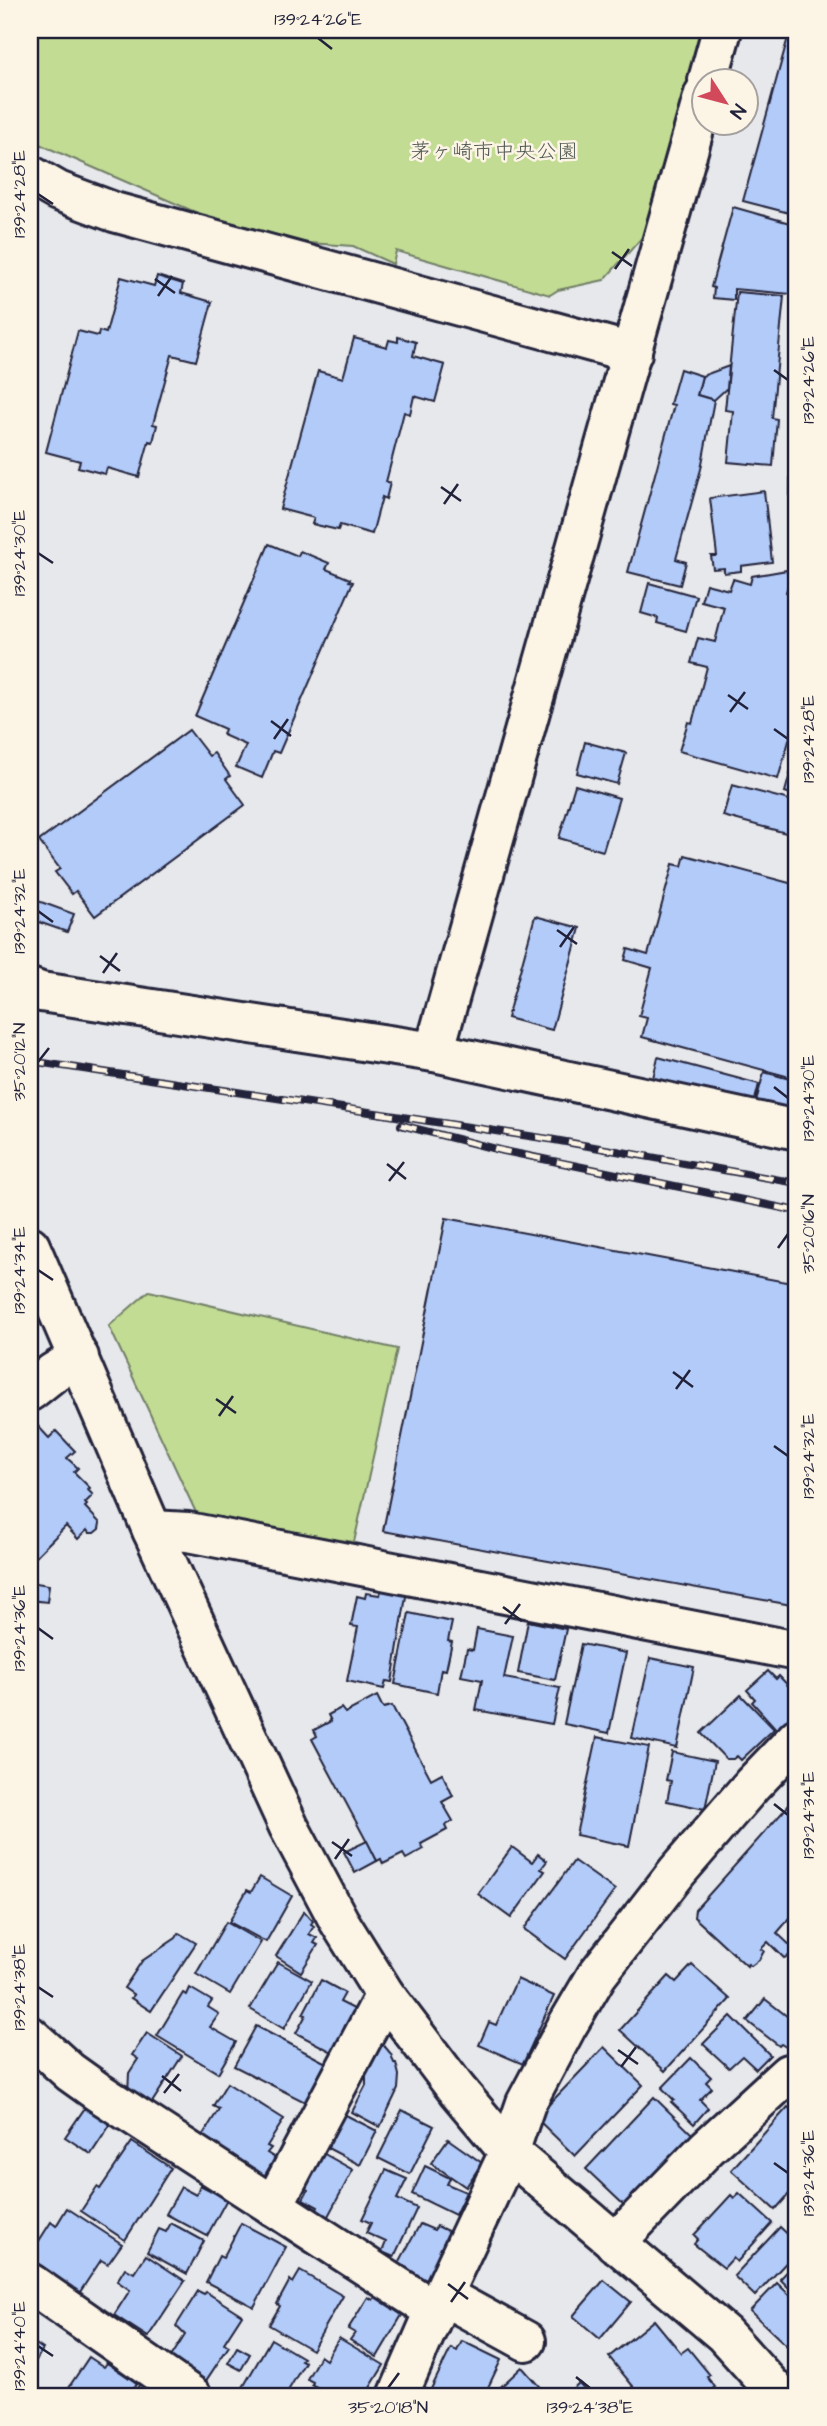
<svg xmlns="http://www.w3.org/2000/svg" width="827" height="2426" viewBox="0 0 827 2426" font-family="'Architects Daughter','Klee One',sans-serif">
  <rect width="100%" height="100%" fill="#e6e8eb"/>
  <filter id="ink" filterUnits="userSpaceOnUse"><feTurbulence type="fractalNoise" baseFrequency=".0143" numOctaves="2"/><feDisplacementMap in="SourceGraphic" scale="14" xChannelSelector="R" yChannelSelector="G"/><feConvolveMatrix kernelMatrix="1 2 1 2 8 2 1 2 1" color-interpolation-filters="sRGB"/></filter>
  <g filter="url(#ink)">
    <!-- green -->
    <g fill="#c2dc93" stroke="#727f67" stroke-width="2">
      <polygon points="30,30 703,30 690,83 646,233 604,280 558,290 550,295 396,251 393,264 353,246 294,242 202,215 30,140"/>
      <polygon points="149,1291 397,1349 354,1542 199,1519 109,1326"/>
    </g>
    <!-- building -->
    <g fill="#b2cbf9" stroke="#22223b" stroke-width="2">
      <polygon points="790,30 797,30 797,215 743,201"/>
      <polygon points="733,207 797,225 797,271 791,294 734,289 734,300 713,298 714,288 711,287"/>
      <polygon points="157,276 183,284 181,293 212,302 196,361 172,355 153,424 157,425 153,442 149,441 139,477 107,468 105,474 78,467 80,461 46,452 78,331 98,336 99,331 106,333 121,277 154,286"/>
      <polygon points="737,292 784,296 772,418 777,419 773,466 728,462 733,411 725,410"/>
      <polygon points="793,322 797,324 797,500 790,497"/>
      <polygon points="398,337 416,342 413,356 445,365 435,402 414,396 410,414 404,412 386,482 390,483 386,499 382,497 372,534 340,525 338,530 312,524 314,518 280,509 318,371 343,378 354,338 387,347 389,340 398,342"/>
      <polygon points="729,366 727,388 714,400 697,395 702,376"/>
      <polygon points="680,369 702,376 697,395 714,400 701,469 676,559 686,562 680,585 628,572 674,405 670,404"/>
      <polygon points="764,491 772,562 741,566 741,571 724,573 724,568 713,569 711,556 717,556 710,498"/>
      <polygon points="269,544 298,556 300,551 329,563 326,569 350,579 349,581 353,582 279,753 273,751 262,778 236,767 246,745 223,735 225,729 195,716"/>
      <polygon points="787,570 789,583 786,592 788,593 797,645 797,713 778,779 679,751 688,722 692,723 707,667 691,663 698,638 715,642 724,607 701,601 706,584 729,590 733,579 750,584 752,576"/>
      <polygon points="649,583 696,596 686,631 657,623 658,618 641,613"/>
      <polygon points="189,730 209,756 214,753 230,776 226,779 245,805 95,916 76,891 72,894 55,872 60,869 39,841"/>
      <polygon points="585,742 626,753 617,784 577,773"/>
      <polygon points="797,749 797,796 785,792"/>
      <polygon points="575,785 619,798 603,851 559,838"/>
      <polygon points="732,785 797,802 797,836 723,816"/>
      <polygon points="685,855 797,885 797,1079 642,1037 647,1018 639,1016 652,968 625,960 628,949 648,955 673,864 682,866"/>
      <polygon points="30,898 74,914 67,932 30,919"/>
      <polygon points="535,916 580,928 552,1030 507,1018"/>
      <polygon points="658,1057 759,1084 754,1104 653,1078"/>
      <polygon points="764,1072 797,1081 797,1114 755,1105"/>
      <polygon points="446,1218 797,1284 797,1606 383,1531"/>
      <polygon points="36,1424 49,1438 56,1431 75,1451 67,1458 78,1468 74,1472 90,1488 88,1490 93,1495 85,1503 87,1505 85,1507 100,1523 99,1529 94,1533 89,1533 87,1530 78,1539 66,1526 30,1562 30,1430"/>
      <polygon points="30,1582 49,1585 47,1602 30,1600"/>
      <polygon points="382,1584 407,1590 392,1682 386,1681 384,1689 347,1681 358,1627 351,1626 357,1596 365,1598 366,1593 380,1595"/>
      <polygon points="409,1613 452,1622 448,1641 452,1642 446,1670 441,1669 437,1693 395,1684"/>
      <polygon points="528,1621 566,1629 555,1680 518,1673"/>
      <polygon points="477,1629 513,1636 504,1678 560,1688 552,1724 476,1710 482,1680 461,1676 467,1649 473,1650"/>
      <polygon points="581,1644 626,1653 609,1733 564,1724"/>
      <polygon points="650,1658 694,1667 677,1748 632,1738"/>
      <polygon points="768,1671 776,1679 779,1676 797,1695 797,1715 779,1732 752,1702 755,1699 747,1690"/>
      <polygon points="741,1695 774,1729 741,1760 737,1756 733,1759 726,1759 701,1733"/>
      <polygon points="377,1696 383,1708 392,1706 431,1779 442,1773 453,1796 442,1802 453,1821 445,1826 447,1830 421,1844 424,1849 406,1859 403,1854 383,1864 381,1859 377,1861 312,1739 317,1736 314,1730 331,1721 328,1715 341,1708 345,1713"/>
      <polygon points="597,1737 649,1747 629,1846 576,1835"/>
      <polygon points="672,1752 715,1761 705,1809 667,1801 671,1781 666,1780"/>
      <polygon points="797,1796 797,1910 777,1933 794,1949 791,1955 784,1958 768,1942 761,1949 764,1951 759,1960 751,1966 748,1964 747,1966 694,1917 695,1910"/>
      <polygon points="367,1841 377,1861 355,1873 344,1852"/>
      <polygon points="512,1847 532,1862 538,1854 547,1861 541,1869 545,1871 511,1918 478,1894"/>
      <polygon points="574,1861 615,1890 565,1959 524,1929"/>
      <polygon points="260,1877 292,1896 266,1942 229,1922 247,1890 251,1892"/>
      <polygon points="304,1911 313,1921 311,1924 314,1926 309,1934 317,1938 314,1943 318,1945 301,1972 276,1956"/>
      <polygon points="226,1922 261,1942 230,1994 196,1974"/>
      <polygon points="179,1933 196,1943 151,2011 131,1998 134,1995 124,1988 142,1961 176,1938"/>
      <polygon points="278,1962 312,1981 284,2029 250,2009"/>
      <polygon points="692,1965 730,1999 665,2071 620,2030 669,1976 676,1982"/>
      <polygon points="517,1979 554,1996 523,2064 479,2045 489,2022 496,2025"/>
      <polygon points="321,1980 345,1993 340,2002 356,2010 334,2053 296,2033 306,2015 303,2014"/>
      <polygon points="190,1988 212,2001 208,2007 219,2014 210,2027 236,2042 218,2073 157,2036 183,1993 187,1995"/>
      <polygon points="765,1999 797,2024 797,2054 781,2044 779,2046 747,2021"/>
      <polygon points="731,2016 770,2055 756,2069 742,2056 729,2068 703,2044"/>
      <polygon points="256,2026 328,2064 307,2103 234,2066"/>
      <polygon points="147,2033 182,2056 149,2107 128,2093 129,2073 138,2059 132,2055"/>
      <polygon points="377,2037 391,2054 394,2063 396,2063 399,2075 398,2089 380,2127 352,2112 366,2085 366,2064"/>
      <polygon points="604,2047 643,2085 575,2156 536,2118"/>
      <polygon points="691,2058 711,2077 706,2082 712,2088 700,2100 708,2108 694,2124 671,2102 674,2100 662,2088"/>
      <polygon points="227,2083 284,2119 267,2146 271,2148 267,2153 275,2158 260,2183 199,2141 219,2109 213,2106"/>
      <polygon points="654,2097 693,2135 625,2206 586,2169"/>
      <polygon points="89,2102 114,2119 91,2154 65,2137"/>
      <polygon points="788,2107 797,2115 797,2185 775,2210 731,2170"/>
      <polygon points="402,2110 434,2126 410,2174 378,2158"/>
      <polygon points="340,2112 377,2131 360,2165 320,2144"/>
      <polygon points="448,2139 482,2163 466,2187 431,2163"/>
      <polygon points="132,2142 171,2168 125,2240 81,2211 97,2187 100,2189"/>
      <polygon points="319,2151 353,2170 327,2218 316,2212 318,2207 303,2199 308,2190 300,2186"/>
      <polygon points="425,2166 450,2178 447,2184 466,2192 455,2215 412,2194"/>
      <polygon points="386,2170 407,2179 397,2199 417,2208 394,2257 382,2252 386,2242 366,2233 371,2223 362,2219"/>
      <polygon points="200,2185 227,2199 207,2236 166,2214 181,2187 196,2195"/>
      <polygon points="739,2193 772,2223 737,2262 733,2258 724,2268 694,2244 698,2239 694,2235 731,2195 734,2198"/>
      <polygon points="67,2208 122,2244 108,2264 101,2260 76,2298 30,2268 30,2255 51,2222 56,2226"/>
      <polygon points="171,2223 204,2241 187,2274 147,2252 159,2229 166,2232"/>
      <polygon points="241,2223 286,2247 254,2307 206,2282 219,2256 223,2258"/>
      <polygon points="420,2224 434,2230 437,2226 452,2233 425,2290 394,2272"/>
      <polygon points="780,2227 797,2243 797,2251 755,2296 734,2276"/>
      <polygon points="146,2255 185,2281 148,2337 114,2315 130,2290 117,2281 125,2268 134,2273"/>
      <polygon points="797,2261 797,2296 780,2279"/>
      <polygon points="300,2271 343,2296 312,2350 269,2325 280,2306 277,2304 290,2280 293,2283"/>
      <polygon points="604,2280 631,2302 600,2339 573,2316"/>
      <polygon points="777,2283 797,2302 797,2335 787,2346 750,2311"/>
      <polygon points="198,2291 204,2294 206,2292 242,2315 224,2343 229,2346 201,2388 166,2365 185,2335 176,2326"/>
      <polygon points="377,2294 395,2306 393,2309 402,2315 377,2357 350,2340 355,2333 348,2329 368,2297 373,2300"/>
      <polygon points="654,2320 681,2353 688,2348 710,2375 707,2377 715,2387 703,2396 641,2396 609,2357"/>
      <polygon points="339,2338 384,2365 365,2396 330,2396 312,2385 313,2382 307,2379 320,2356 326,2360"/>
      <polygon points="271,2339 303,2358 301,2360 305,2362 285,2396 238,2396"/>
      <polygon points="30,2340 43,2349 30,2370"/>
      <polygon points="462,2341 501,2360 484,2396 446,2396 431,2389 451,2348 457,2351"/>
      <polygon points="237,2347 250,2354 241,2370 228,2363"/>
      <polygon points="89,2357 104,2367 107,2363 137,2383 128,2396 63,2396"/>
      <polygon points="522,2367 545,2393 541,2396 491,2396"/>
      <polygon points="579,2383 591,2396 565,2396"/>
      <polygon points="140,2384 157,2396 132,2396"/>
    </g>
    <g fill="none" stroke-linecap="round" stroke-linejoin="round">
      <!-- minor casing -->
      <g stroke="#22223b" stroke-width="44">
        <g id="minor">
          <polyline points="708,80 722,30"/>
          <polyline points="30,175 58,191 114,212 632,353"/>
          <polyline points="30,988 41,992 434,1052 797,1130"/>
          <polyline points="434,1052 704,94"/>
          <polyline points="30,1246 152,1530 289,1827 339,1921 385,1995 457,2090 509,2152 724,2334 780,2396"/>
          <polyline points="30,1391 54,1372 79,1357"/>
          <polyline points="152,1530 188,1532 797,1651"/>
          <polyline points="30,2036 70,2072 98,2092 435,2311"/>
          <polyline points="273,2206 385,1995"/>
          <polyline points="615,2243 707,2148 788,2074"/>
          <polyline points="30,2283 192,2396"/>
          <polyline points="442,2295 526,2341"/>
          <polyline points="398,2396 442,2295 509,2152 526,2103 567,2026 597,1975 677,1872 752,1785 797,1738"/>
        </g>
      </g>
      <!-- minor -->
      <use href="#minor" stroke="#fcf5e5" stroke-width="38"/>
      <!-- rail casing -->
      <g stroke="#22223b" stroke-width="8">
        <g id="rail">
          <polyline points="30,1061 549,1139 797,1183"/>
          <polyline points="401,1125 504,1151 797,1211"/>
        </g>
      </g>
      <!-- rail -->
      <use href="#rail" stroke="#fcf5e5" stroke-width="5" stroke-dasharray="16" stroke-linecap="butt"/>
    </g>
  </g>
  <!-- ticks -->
  <path fill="none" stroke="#22223b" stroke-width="2.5" d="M318 38 332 49M38 194 53 204M612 252 632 266M615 269 629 249M155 279 175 293M158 296 172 276M774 370 788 380M441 487 461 501M444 504 458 484M38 553 53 563M728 695 748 709M730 712 745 692M271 721 291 736M774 729 788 739M274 739 288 719M38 911 53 922M557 930 577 944M560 947 574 927M100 956 120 971M103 973 117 953M38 1062 49 1048M774 1087 788 1098M387 1164 406 1179M389 1181 404 1162M778 1248 788 1234M38 1270 53 1280M673 1372 693 1387M676 1389 690 1370M216 1399 236 1413M219 1416 233 1396M774 1446 788 1456M503 1607 522 1621M505 1624 520 1604M38 1628 53 1639M774 1804 788 1815M332 1842 352 1856M335 1859 349 1839M38 1987 53 1997M618 2050 638 2064M621 2067 636 2047M162 2076 181 2091M164 2093 179 2074M774 2163 788 2173M448 2284 468 2299M451 2302 465 2282M38 2346 53 2356M576 2377 590 2388M388 2388 399 2373"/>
  <g text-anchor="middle" stroke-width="5" stroke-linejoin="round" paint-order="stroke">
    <!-- park labels -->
    <g font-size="21" fill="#525a55" stroke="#fcf5e5">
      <text x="494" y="158">茅ヶ崎市中央公園</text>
    </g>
  </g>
  <!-- margin -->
  <rect width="827" height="2426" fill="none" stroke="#fcf5e5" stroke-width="77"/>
  <!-- north arrow -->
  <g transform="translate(725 102) rotate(126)"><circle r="33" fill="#fcf5e5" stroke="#a5a1a1" stroke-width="2"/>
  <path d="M0-5L12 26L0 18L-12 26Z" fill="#d1495b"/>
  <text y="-10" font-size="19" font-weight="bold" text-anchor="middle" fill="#22223b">N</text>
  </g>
  <rect x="38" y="38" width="750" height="2350" fill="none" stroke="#22223b" stroke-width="2.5"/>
  <g font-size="18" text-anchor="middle" fill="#22223b">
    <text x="318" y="25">139°24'26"E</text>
    <text transform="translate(19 194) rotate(-90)" y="6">139°24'28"E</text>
    <text transform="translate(808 380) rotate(-90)" y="6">139°24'26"E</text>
    <text transform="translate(19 553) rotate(-90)" y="6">139°24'30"E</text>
    <text transform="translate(808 739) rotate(-90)" y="6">139°24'28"E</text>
    <text transform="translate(19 911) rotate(-90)" y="6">139°24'32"E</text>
    <text transform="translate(19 1062) rotate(-90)" y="6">35°20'12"N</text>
    <text transform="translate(808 1098) rotate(-90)" y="6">139°24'30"E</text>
    <text transform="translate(808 1234) rotate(-90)" y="6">35°20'16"N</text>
    <text transform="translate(19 1270) rotate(-90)" y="6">139°24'34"E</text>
    <text transform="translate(808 1456) rotate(-90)" y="6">139°24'32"E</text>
    <text transform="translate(19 1628) rotate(-90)" y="6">139°24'36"E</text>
    <text transform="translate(808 1815) rotate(-90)" y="6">139°24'34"E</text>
    <text transform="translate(19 1987) rotate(-90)" y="6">139°24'38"E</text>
    <text transform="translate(808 2173) rotate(-90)" y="6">139°24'36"E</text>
    <text transform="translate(19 2346) rotate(-90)" y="6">139°24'40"E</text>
    <text x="388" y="2413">35°20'18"N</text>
    <text x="590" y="2413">139°24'38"E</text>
  </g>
</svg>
